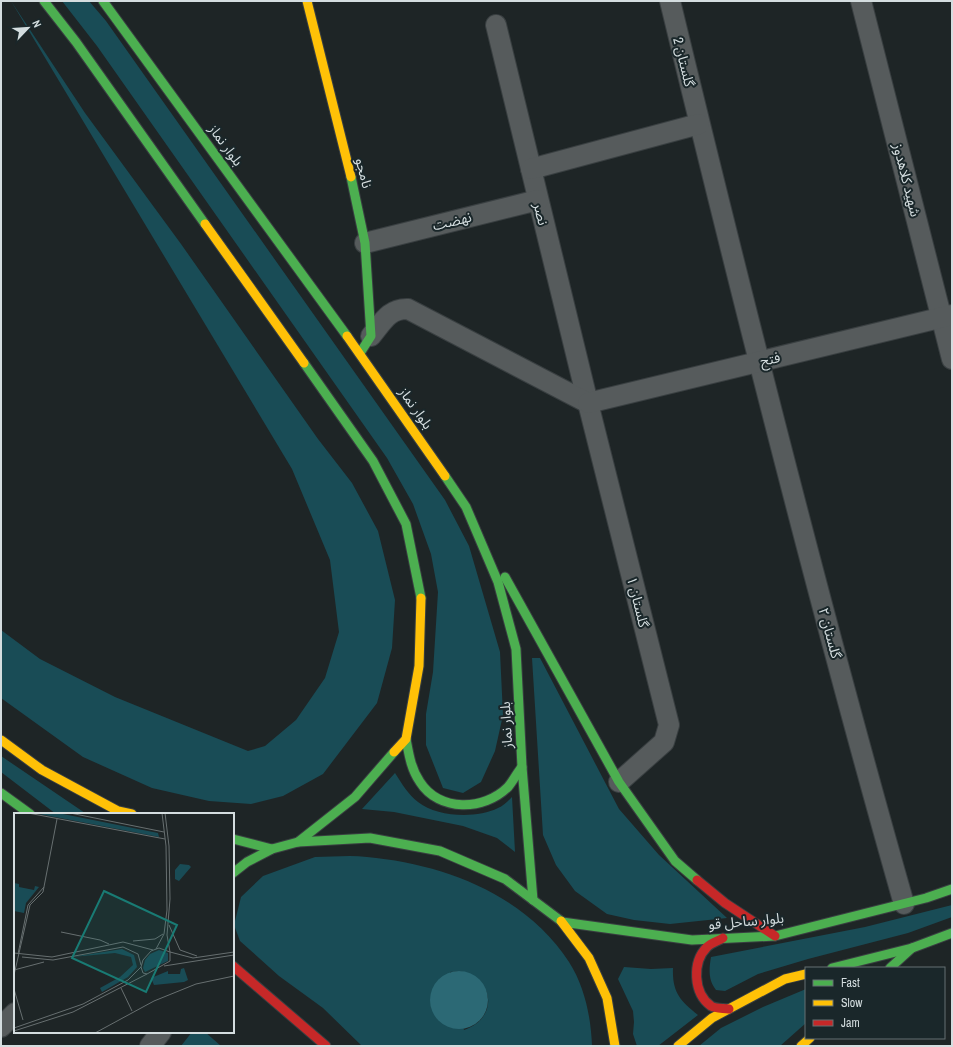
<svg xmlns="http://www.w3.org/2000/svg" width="953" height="1047" viewBox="0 0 953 1047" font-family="'Archivo Narrow','Noto Sans Arabic',sans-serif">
  <rect width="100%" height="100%" fill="#1e2526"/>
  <!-- green -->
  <g fill="#194c56" fill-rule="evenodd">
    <polygon points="11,1 85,113 181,244 318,439 352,483 378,531 395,600 392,648 377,703 323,774 283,796 251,804 209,801 152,788 83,757 1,698 1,630 40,659 115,697 248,751 265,746 296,720 325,678 339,632 330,560 292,469"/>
    <polygon points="62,1 89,1 106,21 445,500 469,546 500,652 503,715 495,751 481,782 463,793 443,788 426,745 426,714 433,672 438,592 431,554 413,504 387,458 97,46"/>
    <polygon points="532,658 540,658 619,809 659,855 727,918 670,924 634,920 607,914 575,891 556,865 543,835"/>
    <polygon points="1,756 85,813 88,814 56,814 1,772"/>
    <path d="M395 773C402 784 408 794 418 802 437 817 476 819 498 808 503 806 508 801 512 797L515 852 497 838 463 826 394 812 362 809Z"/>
    <path d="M315 857C332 857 350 855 367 857 444 864 526 895 569 962 585 987 591 1018 592 1046H362L323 1008 279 976 240 941 234 925 241 897 263 876ZM459 971C495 978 499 1018 464 1030L450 972Z"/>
    <path d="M952 905V917L908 933 808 959 758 974 725 991 716 990C708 980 709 969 711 957L865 927Z"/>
    <path d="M624 967 651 969 673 968C672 992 680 1001 698 1015L658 1046H637L633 1034 634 1022 633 1011 618 979Z"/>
    <polygon points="806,989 806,1023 780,1046 699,1046 721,1028 763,1007"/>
    <polygon points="192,1032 205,1032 221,1046 181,1046"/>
  </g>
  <!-- water -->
  <circle fill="#2c6975" cx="459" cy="1000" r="29"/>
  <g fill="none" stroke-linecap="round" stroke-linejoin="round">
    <!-- street casing -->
    <g stroke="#393f41" stroke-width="22">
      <g id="street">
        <path d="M670 1C743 303 819 605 904 904"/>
        <polyline points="861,1 952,359"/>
        <polyline points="496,25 588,403 669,725 664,742 619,782"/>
        <polyline points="531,169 699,124"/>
        <polyline points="365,243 538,200"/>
        <path d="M371 336C382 323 389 308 408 309L588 403"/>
        <polyline points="588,403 952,315"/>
        <polyline points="1,1027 15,1013"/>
        <polyline points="150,1046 161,1032"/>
      </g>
    </g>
    <!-- fast casing -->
    <g stroke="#393f41" stroke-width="11">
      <g id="fast">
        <polyline points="44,1 76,42 205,224"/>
        <polyline points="103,1 347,336"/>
        <polyline points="351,177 365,243 371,336 360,353"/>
        <polyline points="304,363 373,461 406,524 421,598"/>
        <polyline points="445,476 466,507 498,582 516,649 522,767 533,900"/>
        <polyline points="505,577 619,782 675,861 697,880"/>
        <path d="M406 739C409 755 411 769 420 782 439 812 484 811 508 787 513 781 517 773 522 767"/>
        <polyline points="1,793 30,814"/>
        <polyline points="233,839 272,849"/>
        <polyline points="298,842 355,797 394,752"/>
        <polyline points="233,873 247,862 272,849 298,842 370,838 440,851 505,879 561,921"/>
        <polyline points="562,922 692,940 775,936 926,898 952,889"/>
        <polyline points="832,968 912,948 952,933"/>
        <polyline points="890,968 912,948"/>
      </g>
    </g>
    <!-- slow casing -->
    <g stroke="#393f41" stroke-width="11">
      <g id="slow">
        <polyline points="307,1 351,177"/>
        <polyline points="205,224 304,363"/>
        <polyline points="347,336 445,476"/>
        <polyline points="1,740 42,770 118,811 132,814"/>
        <polyline points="394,752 406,739 419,666 421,598"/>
        <polyline points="561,921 589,958 607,998 615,1046"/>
        <polyline points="678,1046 712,1018 785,979 806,974"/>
        <polyline points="801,1046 810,1038"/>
      </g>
    </g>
    <!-- jam casing -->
    <g stroke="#393f41" stroke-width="11">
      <g id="jam">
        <polyline points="697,880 725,903 775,936"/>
        <path d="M723 938C718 941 711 943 707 947 692 962 693 993 711 1006 716 1009 723 1008 729 1009"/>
        <polyline points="233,966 326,1046"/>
      </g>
    </g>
    <!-- street -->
    <use href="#street" stroke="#565b5c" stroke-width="20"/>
    <!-- fast -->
    <use href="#fast" stroke="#4caf50" stroke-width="9"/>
    <!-- slow -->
    <use href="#slow" stroke="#ffc107" stroke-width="9"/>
    <!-- jam -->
    <use href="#jam" stroke="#c62828" stroke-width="9"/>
  </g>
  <g text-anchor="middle" stroke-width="4" stroke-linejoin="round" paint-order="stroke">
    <!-- street labels -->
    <g font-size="14" fill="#d4dddf" stroke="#1a272a">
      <text transform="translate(684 62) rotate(76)" y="5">گلستان 2</text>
      <text transform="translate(226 145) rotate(54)" y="5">بلوار نماز</text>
      <text transform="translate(364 173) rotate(76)" y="5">نامجو</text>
      <text transform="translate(907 180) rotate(76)" y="5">شهید کلاهدوز</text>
      <text transform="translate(541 214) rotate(76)" y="5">نصر</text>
      <text transform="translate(452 221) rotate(-14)" y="5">نهضت</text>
      <text transform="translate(770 359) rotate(-14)" y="5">فتح</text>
      <text transform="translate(416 408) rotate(55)" y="5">بلوار نماز</text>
      <text transform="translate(638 602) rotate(76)" y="5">گلستان ۱</text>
      <text transform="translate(830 633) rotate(75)" y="5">گلستان ۲</text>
      <text transform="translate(506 725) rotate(-93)" y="5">بلوار نماز</text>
      <text transform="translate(746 921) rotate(-5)" y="5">بلوار ساحل قو</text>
    </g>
  </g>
  <!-- overview -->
  <g transform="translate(14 813)">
    <rect width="220" height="220" fill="#1e2526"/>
    <path d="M20 0H44L144 20 145 24ZM166 51 175 52 177 54 165 68 161 66V57ZM0 70 5 71V74L20 77 21 73 25 74 12 90 10 100 0 98ZM108 136 120 142 123 154 114 164 88 179 86 175 106 164 119 152 117 144 101 140 58 144ZM145 137 154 140V148L131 159 129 155 131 147 136 141ZM170 155 174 167 170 169 140 172 137 165 154 158V161H166L167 156Z" fill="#194c56"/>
    <path fill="none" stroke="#676f70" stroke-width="1" d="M14 0 151 26M56 0 150 19M151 0 155 33 156 86 153 122 156 139M155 112 166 137 183 143M47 119 86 127 95 131M119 128 141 126 149 121M145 135 156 139V148L133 161 129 160 127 154 129 147 137 138ZM142 136 150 121 153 97 152 33 148 0M156 139 179 145 220 139M0 140 38 144 109 129 139 137M4 141 14 92 30 74M8 144 39 147 109 134 124 141 127 152M150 153 220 142M0 157 30 149M0 162 16 92 29 79 43 6M107 175 118 198M0 176 9 207M0 215 69 191 114 167 127 154M0 218 59 199 133 161M81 220 140 188 182 171 220 163"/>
    <path fill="#197b74" fill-opacity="0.15" stroke="#197b74" stroke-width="2" d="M90 78 163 112 132 179 58 145Z"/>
    <rect width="220" height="220" fill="none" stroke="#d4dddf" stroke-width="2"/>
  </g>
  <!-- border -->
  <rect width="953" height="1047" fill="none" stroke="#d4dddf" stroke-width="4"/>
  <!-- legend -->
  <rect x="805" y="967" width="140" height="72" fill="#1a272a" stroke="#647072"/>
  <rect x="813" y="980" width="20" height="6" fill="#4caf50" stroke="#647072"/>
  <text x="841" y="987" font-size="12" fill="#d4dddf">Fast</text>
  <rect x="813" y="1000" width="20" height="6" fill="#ffc107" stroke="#647072"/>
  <text x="841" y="1007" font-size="12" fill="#d4dddf">Slow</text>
  <rect x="813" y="1020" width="20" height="6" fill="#c62828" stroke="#647072"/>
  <text x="841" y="1027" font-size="12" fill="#d4dddf">Jam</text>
  <!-- north arrow -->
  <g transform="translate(28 28) rotate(65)" stroke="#1a272a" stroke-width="3" paint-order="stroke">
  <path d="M0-3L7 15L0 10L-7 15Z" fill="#d4dddf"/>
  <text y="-6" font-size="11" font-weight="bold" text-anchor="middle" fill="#d4dddf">N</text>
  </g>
</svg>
